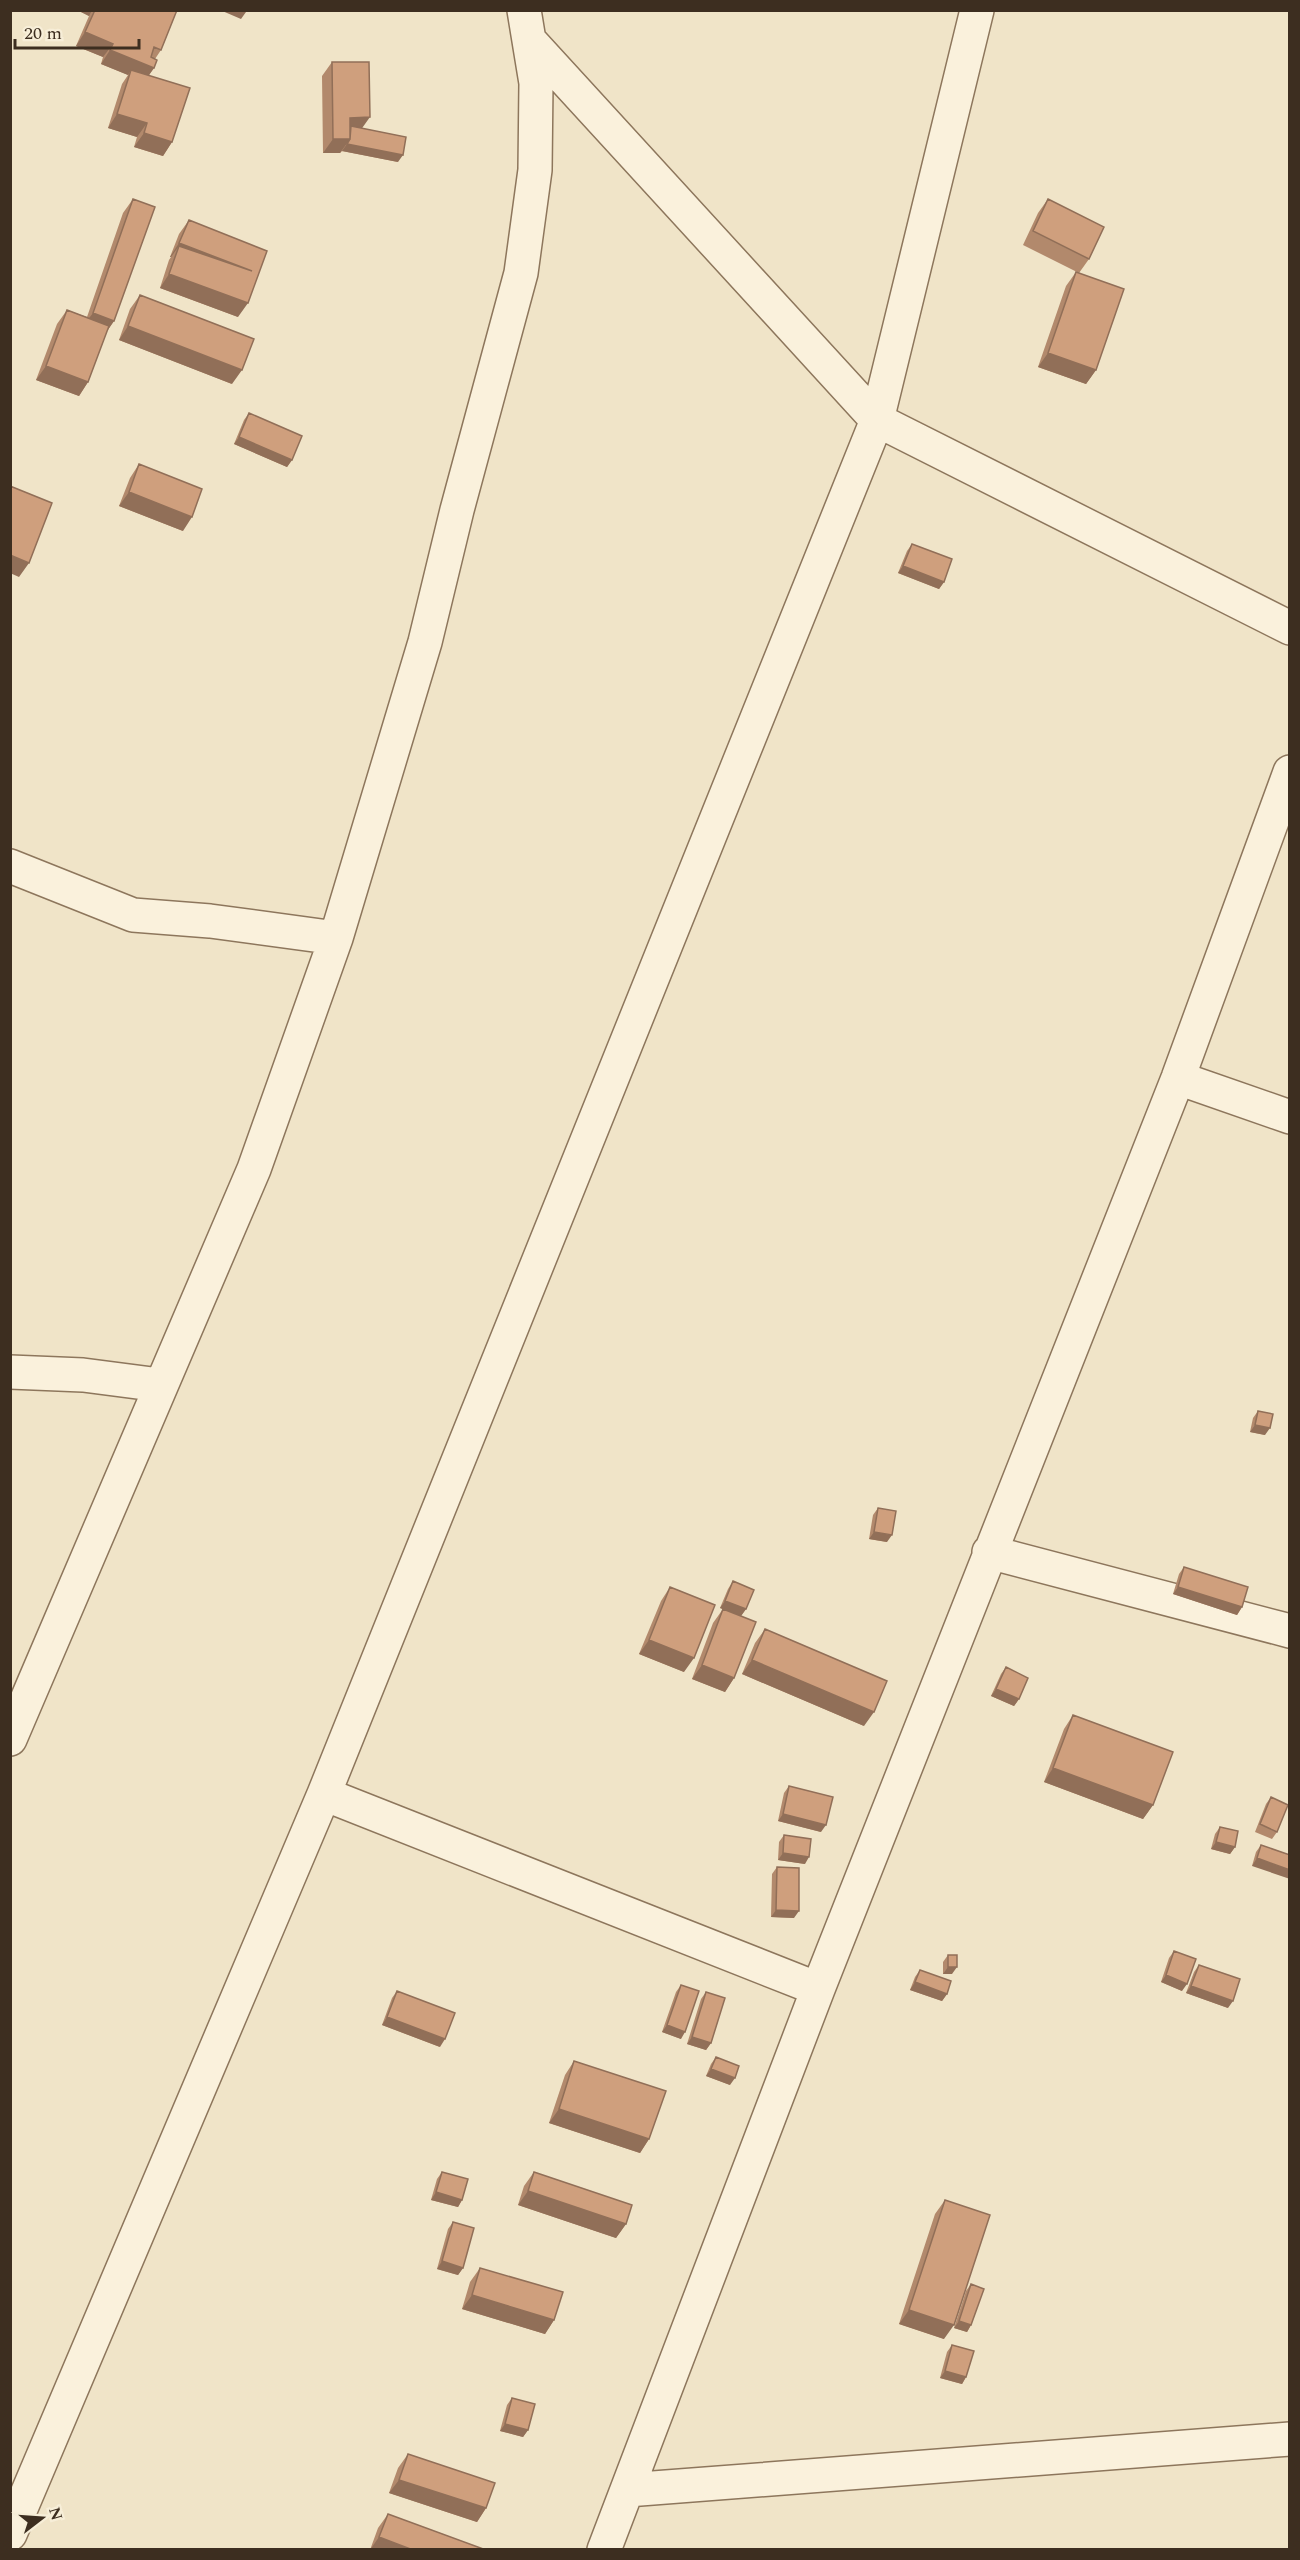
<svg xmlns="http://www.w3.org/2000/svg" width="1300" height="2560" font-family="Spectral,serif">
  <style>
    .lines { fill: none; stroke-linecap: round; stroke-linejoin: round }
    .minor-casing { stroke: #8d765c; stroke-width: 36 }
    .minor { stroke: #faf1dc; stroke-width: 33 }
    .wall { fill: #b2896c }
    .shaded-wall { fill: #916f58 }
    .building { fill: #cf9f7d; stroke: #916f58; stroke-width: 1.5 }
  </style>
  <rect width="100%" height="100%" fill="#f0e4c8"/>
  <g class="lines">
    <!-- minor casing -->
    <g class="minor-casing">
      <path id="minor" d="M529,40L877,420L1290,628
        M10,866L133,915L210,921L336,938
        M1178,1078L1290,1117
        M10,1372L83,1375L160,1385
        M989,1552L1290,1631
        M10,1739L254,1169L336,938L425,642L457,510L521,273L535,170L536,83L524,10
        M324,1794L818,1989
        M627,2490L1290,2439
        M10,2534L324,1794L877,420L977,10
        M604,2550L818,1989L1178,1078L1290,772"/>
    </g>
    <!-- minor -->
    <use href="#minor" class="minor"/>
  </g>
  <!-- wall -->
  <path class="wall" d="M79,10H177L161,50L155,59L154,68L149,75L172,142L163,156L134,147L137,137L108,128L122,84L128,75L101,64L103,57L76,46L89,16L79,11Z
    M332,62L362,128L398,162L342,151L343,150L340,153H323L322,76Z
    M133,199L114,321L107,331L88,382L79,396L36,380L57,324L67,310L87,317L123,213Z
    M1048,199L1089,259L1079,273L1023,245L1038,213Z
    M189,220L238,317L160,288L169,260L171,257H170L179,234Z
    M1076,272L1096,370L1086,384L1038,367L1066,286Z
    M140,295L232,384L119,340L130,309Z
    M249,413L292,460L287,467L234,444L244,420Z
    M139,464L183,531L119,506L130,478Z
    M912,544L944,582L939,589L898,573L907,551Z
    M1258,1411L1265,1435L1250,1432L1253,1418Z
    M878,1508L887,1542L869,1539L873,1515Z
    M1184,1567L1242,1607L1237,1615L1173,1594L1179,1574Z
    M733,1581L746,1609L741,1616L720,1608L728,1589Z
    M670,1587L684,1672L639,1654L661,1601Z
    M723,1609L734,1678L725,1692L692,1679L713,1623Z
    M765,1629L864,1726L742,1674L755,1643Z
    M1006,1667L1019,1699L1014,1706L991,1696L1001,1674Z
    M1073,1715L1153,1805L1143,1819L1044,1782L1064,1729Z
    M789,1786L821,1832L778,1821L784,1793Z
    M1271,1797L1277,1832L1272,1839L1255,1832L1266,1804Z
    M1220,1827L1235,1847L1230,1854L1211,1849L1215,1834Z
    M784,1835L805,1864L778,1860L779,1842Z
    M1261,1845L1290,1855L1252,1866L1256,1852Z
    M777,1867L794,1918L771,1917L772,1874Z
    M1174,1951L1182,1991L1161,1982L1169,1958Z
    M948,1955L952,1974H943V1962Z
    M1199,1965L1228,2008L1186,1993L1194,1972Z
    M920,1970L947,1994L942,2001L910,1990L915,1977Z
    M681,1985V2039L662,2032L676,1992Z
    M397,1991L440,2047L382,2025L392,1998Z
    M706,1992L711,2043L706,2050L687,2044L701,1999Z
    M716,2057L730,2085L706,2076L711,2064Z
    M574,2061L649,2139L640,2153L549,2123L565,2075Z
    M442,2172L462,2200L458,2207L431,2200L437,2179Z
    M534,2172L626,2224L616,2238L518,2205L524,2186Z
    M945,2200L944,2339L899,2324L935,2214Z
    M453,2222L463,2268L458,2275L437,2269L448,2229Z
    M480,2268L554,2320L545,2334L462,2309L470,2282Z
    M971,2284V2325L967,2332L954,2328L966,2291Z
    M952,2345L966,2377L962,2384L940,2378L947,2352Z
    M512,2398L528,2430L523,2437L500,2431L507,2405Z
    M408,2454L486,2508L477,2522L389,2493L398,2468Z
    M388,2514L486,2550H370L378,2528Z"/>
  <!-- shaded-wall -->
  <path class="shaded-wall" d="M79,10H92L89,16L79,11Z
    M220,10H242L246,12L241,19Z
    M85,32L113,44L103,57L76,46Z
    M110,50L154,68L144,82L131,70L128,75L101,64Z
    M117,114L147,123L137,137L108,128Z
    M370,117L360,131L351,126L348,132L350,118Z
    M144,133L172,142L163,156L134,147Z
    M333,139H350L340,153H323Z
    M347,144L403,155L398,162L342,151Z
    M179,243L252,271L179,246L171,257H170Z
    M169,274L248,303L238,317L160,288Z
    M93,313L114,321L105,334L83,326Z
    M128,326L242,370L232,384L119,340Z
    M1048,353L1096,370L1086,384L1038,367Z
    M46,366L88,382L79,396L36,380Z
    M239,437L292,460L287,467L234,444Z
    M129,492L192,517L183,531L119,506Z
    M10,555L29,563L19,577L10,573Z
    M903,566L944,582L939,589L898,573Z
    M1255,1425L1270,1428L1265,1435L1250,1432Z
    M874,1532L892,1535L887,1542L869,1539Z
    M1178,1587L1242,1607L1237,1615L1173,1594Z
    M725,1601L746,1609L741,1616L720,1608Z
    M649,1640L694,1658L684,1672L639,1654Z
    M752,1660L874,1712L864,1726L742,1674Z
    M702,1665L734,1678L725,1692L692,1679Z
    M996,1689L1019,1699L1014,1706L991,1696Z
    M1053,1768L1153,1805L1143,1819L1044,1782Z
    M783,1814L826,1825L821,1832L778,1821Z
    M1216,1842L1235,1847L1230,1854L1211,1849Z
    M783,1853L809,1857L805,1864L778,1860Z
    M1257,1858L1290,1870V1879L1252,1866Z
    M776,1910L799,1911L794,1918L771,1917Z
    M948,1967H957L952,1974H943Z
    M1166,1975L1187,1984L1182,1991L1161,1982Z
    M915,1982L947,1994L942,2001L910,1990Z
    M1191,1986L1233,2001L1228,2008L1186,1993Z
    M387,2017L445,2039L440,2047L382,2025Z
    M667,2025L685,2032L681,2039L662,2032Z
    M692,2037L711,2043L706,2050L687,2044Z
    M711,2069L735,2078L730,2085L706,2076Z
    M559,2109L649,2139L640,2153L549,2123Z
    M528,2191L626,2224L616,2238L518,2205Z
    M436,2192L462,2200L458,2207L431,2200Z
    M442,2261L463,2268L458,2275L437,2269Z
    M472,2295L554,2320L545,2334L462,2309Z
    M909,2310L954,2325L944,2339L899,2324Z
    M959,2321L971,2325L967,2332L954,2328Z
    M945,2371L966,2377L962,2384L940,2378Z
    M505,2424L528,2430L523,2437L500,2431Z
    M399,2480L486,2508L477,2522L389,2493Z
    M379,2537L413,2550H370Z"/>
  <!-- building -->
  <path class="building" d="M95,10H177L161,50L154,47L151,57L157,60L154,68L110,50L113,44L85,32Z
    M332,62H369L370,117L350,118V139H333Z
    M131,70L190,88L172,142L144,133L147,123L117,114Z
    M351,126L406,137L403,155L347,144L350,139Z
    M133,199L155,207L114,321L93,313Z
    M1048,199L1104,227L1089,259L1033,231Z
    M189,220L267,251L248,303L169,274L179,246L252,271L179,243Z
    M1076,272L1124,289L1096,370L1048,353Z
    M140,295L254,339L242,370L128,326Z
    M67,310L109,326L88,382L46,366Z
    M249,413L302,436L292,460L239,437Z
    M139,464L202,489L192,517L129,492Z
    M10,486L52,503L29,563L10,555Z
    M912,544L952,559L944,582L903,566Z
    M1258,1411L1273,1414L1270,1428L1255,1425Z
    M878,1508L896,1511L892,1535L874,1532Z
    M1184,1567L1248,1587L1242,1607L1178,1587Z
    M733,1581L754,1590L746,1609L725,1601Z
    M670,1587L715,1605L694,1658L649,1640Z
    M723,1609L756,1622L734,1678L702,1665Z
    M765,1629L887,1681L874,1712L752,1660Z
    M1006,1667L1028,1678L1019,1699L996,1689Z
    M1073,1715L1173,1752L1153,1805L1053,1768Z
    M789,1786L833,1797L826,1825L783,1814Z
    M1271,1797L1288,1805L1277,1832L1260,1824Z
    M1220,1827L1238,1831L1235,1847L1216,1842Z
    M784,1835L811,1839L809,1857L783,1853Z
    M1261,1845L1290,1855V1870L1257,1858Z
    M777,1867L799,1868V1911L776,1910Z
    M1174,1951L1196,1959L1187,1984L1166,1975Z
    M948,1955H957V1967H948Z
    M1199,1965L1240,1979L1233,2001L1191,1986Z
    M920,1970L951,1981L947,1994L915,1982Z
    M681,1985L699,1991L685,2032L667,2025Z
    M397,1991L455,2013L445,2039L387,2017Z
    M706,1992L725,1998L711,2043L692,2037Z
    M716,2057L739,2066L735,2078L711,2069Z
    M574,2061L666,2091L649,2139L559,2109Z
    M442,2172L468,2179L462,2200L436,2192Z
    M534,2172L632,2205L626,2224L528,2191Z
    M945,2200L990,2215L954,2325L909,2310Z
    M453,2222L474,2228L463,2268L442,2261Z
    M480,2268L563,2292L554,2320L472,2295Z
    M971,2284L984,2289L971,2325L959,2321Z
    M952,2345L974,2351L966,2377L945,2371Z
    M512,2398L535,2404L528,2430L505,2424Z
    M408,2454L495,2483L486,2508L399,2480Z
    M388,2514L486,2550H413L379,2537Z"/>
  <!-- border -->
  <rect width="1300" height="2560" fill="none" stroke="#3d2e20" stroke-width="24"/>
  <!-- north arrow -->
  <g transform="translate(42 2518) rotate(73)" stroke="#f7eed8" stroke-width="4.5" paint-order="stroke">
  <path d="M0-4.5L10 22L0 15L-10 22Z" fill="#3d2e20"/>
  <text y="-9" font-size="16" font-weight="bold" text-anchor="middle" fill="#3d2e20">N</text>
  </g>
  <!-- scale -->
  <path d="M15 39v9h124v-9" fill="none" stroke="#3d2e20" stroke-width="3"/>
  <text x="24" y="39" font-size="18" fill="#3d2e20" stroke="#f7eed8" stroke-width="4.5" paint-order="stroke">20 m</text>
</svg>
